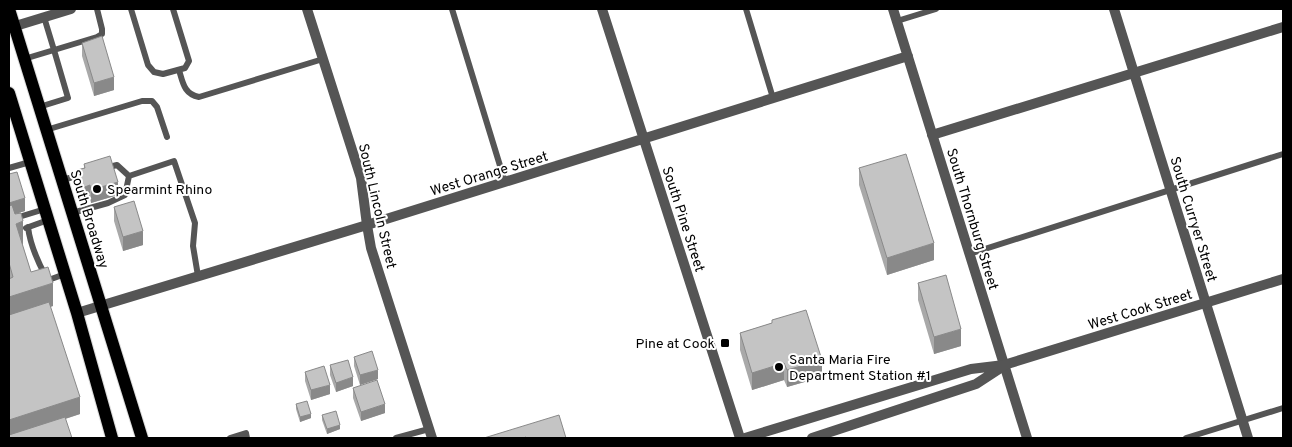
<svg xmlns="http://www.w3.org/2000/svg" width="1292" height="447" font-family="Overpass,sans-serif">
  <style>
    .lines { fill: none; stroke-linecap: round; stroke-linejoin: round }
    .primary-casing { stroke: #dbdbdb; stroke-width: 14 }
    .service { stroke: #555; stroke-width: 6 }
    .minor { stroke: #555; stroke-width: 10 }
    .tertiary { stroke: #555; stroke-width: 10 }
    .primary { stroke: #000; stroke-width: 12 }
    .wall { fill: #a9a9a9 }
    .shaded-wall { fill: #898989 }
    .building { fill: #c4c4c4; stroke: #898989 }
    .poi-dot { fill: #000; stroke: #fff; stroke-width: 2 }
    .labels { text-anchor: middle; stroke-width: 4; stroke-linejoin: round; paint-order: stroke }
    .street-label { font-size: 14px; fill: #000; stroke: #fff }
    .poi-label { font-size: 14px; fill: #000; stroke: #fff; text-anchor: start }
  </style>
  <rect width="100%" height="100%" fill="#fff"/>
  <g class="lines">
    <!-- primary casing -->
    <g class="primary-casing">
      <path id="primary" d="M9,9L142,438
        M9,93L77,313L112,438"/>
    </g>
    <!-- service -->
    <path class="service" d="M131,9L148,65L154,72L163,74L185,68L189,61L173,9
      M452,9L505,182
      M746,9L773,98
      M44,17L54,50L97,37L102,34V29L97,9
      M897,21L936,9
      M24,59L54,50L68,98L39,107
      M179,70C183,83 184,94 199,97L323,59
      M46,130L142,101H152L157,107L167,137
      M9,168L30,162
      M105,168L117,165L129,176
      M129,176L174,161L195,223L193,246L198,276
      M62,180L84,174
      M72,213L108,203L125,195L129,176
      M9,220L45,209
      M28,227C30,244 37,260 45,275
      M26,228L48,220
      M969,254L1283,154
      M43,282L65,274
      M230,438L246,433L247,438
      M396,438L429,429
      M1186,438L1283,408"/>
    <!-- minor -->
    <path class="minor" d="M307,9L361,178L367,225L371,248L432,438
      M602,9L740,438
      M893,9L1027,438
      M1114,9L1248,438
      M9,28L71,9
      M932,135L1283,27
      M77,313L367,225L908,56"/>
    <!-- tertiary -->
    <path class="tertiary" d="M745,438L971,369L1004,365L1283,279
      M812,438L976,384L1002,367"/>
    <!-- primary -->
    <use href="#primary" class="primary"/>
  </g>
  <!-- wall -->
  <path class="wall" d="M82,43L114,90L94,96L82,56Z
    M84,164L118,195L91,203L90,199L82,201L77,184V170L84,168Z
    M859,168L934,260L887,275L859,185Z
    M9,174L25,211L15,214L23,244H22L31,272L53,306L50,307L80,414L9,438Z
    M114,207L143,245L123,251L114,221Z
    M918,283L961,346L934,354L918,300Z
    M772,320L822,377L787,387L784,380L752,390L740,350V333L772,323Z
    M354,357L378,379L360,385L354,366Z
    M330,365L353,386L336,392L330,375Z
    M305,372L330,394L311,400L305,381Z
    M353,388L385,413L361,421L353,398Z
    M296,404L311,418L300,422L296,409Z
    M322,415L340,429L327,434L322,420Z"/>
  <!-- shaded-wall -->
  <path class="shaded-wall" d="M114,77V90L94,96V83Z
    M118,182V195L91,203V190Z
    M90,185V199L82,201V188Z
    M25,198V211L9,216V203Z
    M23,221V244L16,246V224Z
    M143,231V245L123,251V237Z
    M934,243V260L887,275V258Z
    M53,283V306L9,319V297Z
    M961,329V346L934,354V337Z
    M822,360V377L787,387V370Z
    M784,363V380L752,390V373Z
    M378,370V379L360,385V375Z
    M353,377V386L336,392V383Z
    M330,385V394L311,400V390Z
    M80,397V414L9,437V420Z
    M385,404V413L361,421V412Z
    M311,414V418L300,422V417Z
    M340,425V429L327,434V429Z"/>
  <!-- building -->
  <path class="building" d="M102,36L114,77L94,83L82,43Z
    M906,154L934,243L887,258L859,168Z
    M110,156L118,182L91,190L90,185L82,188L77,170L85,168L84,164Z
    M17,172L25,198L9,203V174Z
    M134,201L143,231L123,237L114,207Z
    M12,205L15,214L21,213L23,221L16,224L31,272L48,267L53,283L9,297V279L13,277L9,263V206Z
    M946,275L961,329L934,337L918,283Z
    M49,302L80,397L9,420V315Z
    M806,310L822,360L787,370L784,363L752,373L740,333L772,323V320Z
    M372,351L378,370L360,375L354,357Z
    M348,360L353,377L336,383L330,365Z
    M324,366L330,385L311,390L305,372Z
    M377,380L385,404L361,412L353,388Z
    M307,401L311,414L300,417L296,404Z
    M336,411L340,425L327,429L322,415Z
    M559,415L566,438H526V437L523,438H484Z
    M65,417L72,438H9V435Z"/>
  <!-- markers -->
  <g class="poi-dot">
    <circle cx="97" cy="189" r="5"/>
    <rect x="720" y="338" width="10" height="10" rx="2.5"/>
    <circle cx="779" cy="367" r="5"/>
  </g>
  <g class="labels">
    <!-- street labels -->
    <g class="street-label">
      <text transform="translate(489 173) rotate(-17)" y="5">West Orange Street</text>
      <text transform="translate(378 206) rotate(77)" y="5">South Lincoln Street</text>
      <text transform="translate(90 219) rotate(73)" y="5">South Broadway</text>
      <text transform="translate(684 219) rotate(72)" y="5">South Pine Street</text>
      <text transform="translate(973 219) rotate(73)" y="5">South Thornburg Street</text>
      <text transform="translate(1194 219) rotate(73)" y="5">South Curryer Street</text>
      <text transform="translate(1140 309) rotate(-17)" y="5">West Cook Street</text>
    </g>
    <!-- poi labels -->
    <g class="poi-label">
      <text x="107" y="194">Spearmint Rhino</text>
      <text x="715" y="348" text-anchor="end">Pine at Cook</text>
      <text x="789" y="364">Santa Maria Fire<tspan x="789" dy="16">Department Station #1</tspan></text>
    </g>
  </g>
  <!-- border -->
  <rect width="1292" height="447" fill="none" stroke="#000000" stroke-width="20"/>
</svg>
